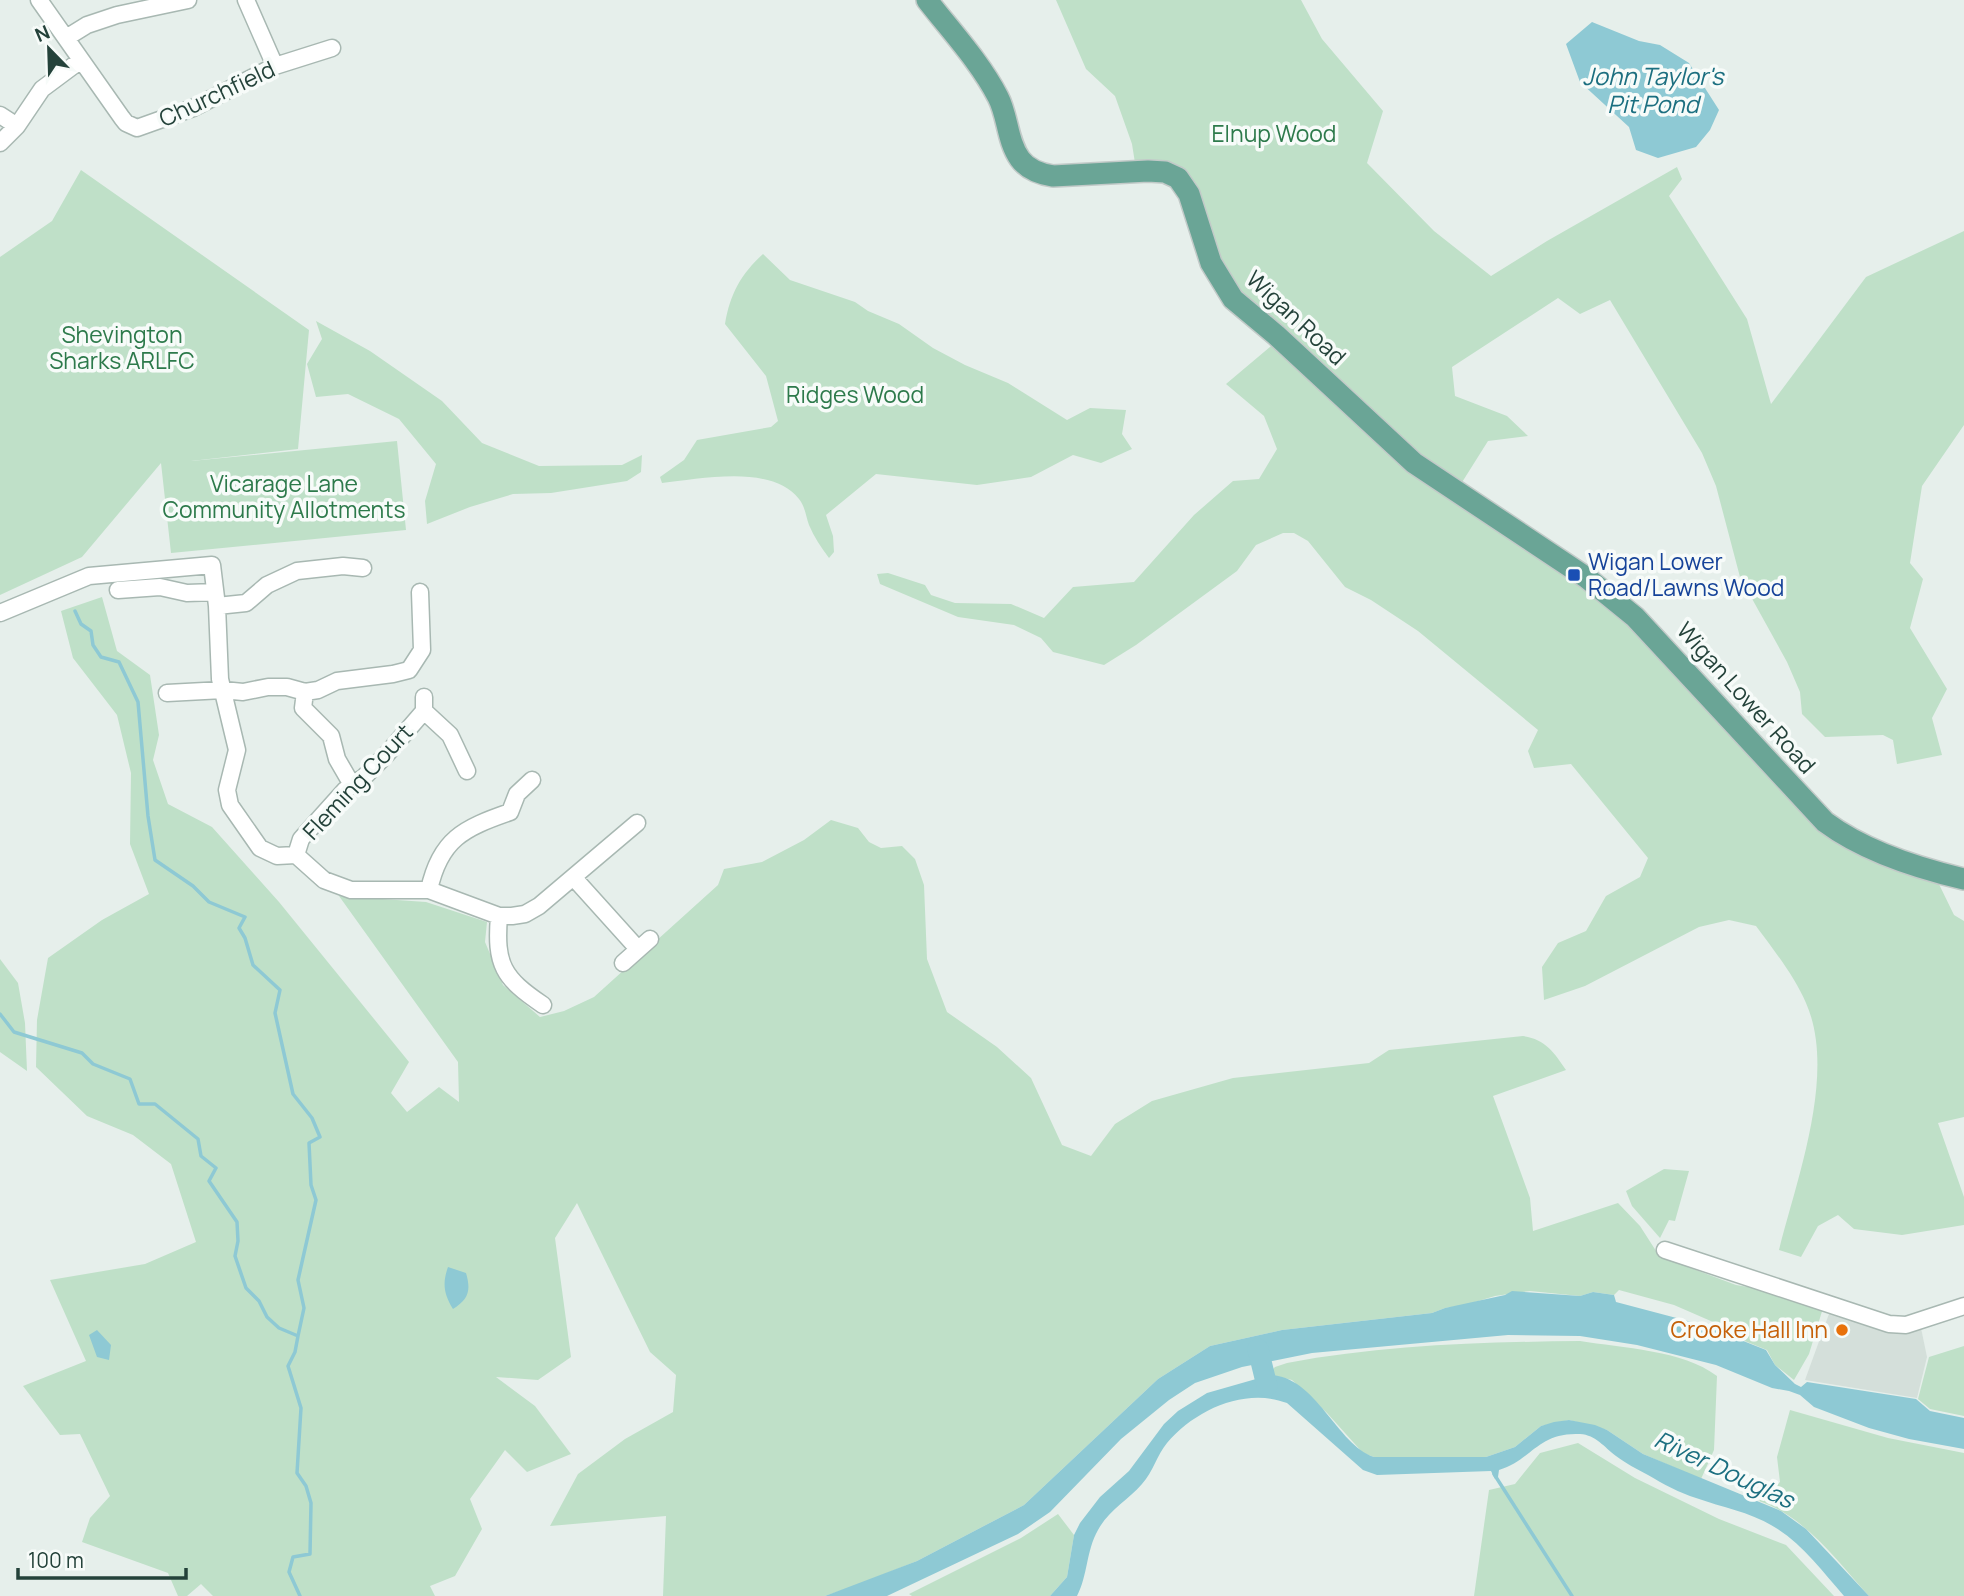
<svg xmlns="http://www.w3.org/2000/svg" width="1964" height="1596" font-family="Manrope,sans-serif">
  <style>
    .built { fill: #d4dfda }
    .green { fill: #bfe0c8 }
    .water { fill: #8ec9d4 }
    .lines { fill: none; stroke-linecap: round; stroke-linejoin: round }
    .stream { stroke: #8ec9d4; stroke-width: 3.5 }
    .river { stroke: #8ec9d4; stroke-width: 21 }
    .minor-casing { stroke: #a8b8b2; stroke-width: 19 }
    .major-casing { stroke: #c2cac8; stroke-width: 24 }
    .minor { stroke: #fff; stroke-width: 16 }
    .major { stroke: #6aa596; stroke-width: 21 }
    .transit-dot { fill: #1a4fb4; stroke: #f7fbf9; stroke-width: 2.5 }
    .food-dot { fill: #e8710a; stroke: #f7fbf9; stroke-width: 2.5 }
    .labels { text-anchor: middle; stroke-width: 7; stroke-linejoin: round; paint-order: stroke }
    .street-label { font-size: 23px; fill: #24423a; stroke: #f7fbf9 }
    .park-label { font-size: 23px; fill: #2d7a4b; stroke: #f7fbf9 }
    .transit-label { font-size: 23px; fill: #164399; stroke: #f7fbf9; text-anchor: start }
    .food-label { font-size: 23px; fill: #c56008; stroke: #f7fbf9; text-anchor: end }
    .water-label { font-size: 24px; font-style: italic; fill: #1c6f80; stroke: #f7fbf9 }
  </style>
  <rect width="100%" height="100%" fill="#e6efeb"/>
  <!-- built -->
  <path class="built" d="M1830,1311L1921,1328L1927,1357L1917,1398L1805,1380Z"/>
  <!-- green -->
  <path class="green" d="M1056,0H1301L1322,39L1383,111L1367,163L1434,231L1491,276L1547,241L1677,167L1682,179L1669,196L1747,319L1771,404L1866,277L1964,231V425L1922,486L1910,563L1923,579L1910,628L1947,689L1932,718L1942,755L1897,764L1893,740L1883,735L1825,737L1802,714L1800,692L1787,662L1740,577L1716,486L1702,453L1610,300L1580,314L1558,298L1452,367L1455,396L1507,416L1528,436L1488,441L1454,495L1611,601L1834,835L1935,876L1954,915L1964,921V1117L1938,1123L1964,1197V1225L1902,1235L1854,1229L1838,1215L1818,1226L1801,1257L1779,1250C1797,1178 1837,1073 1806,1003C1795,977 1773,949 1756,926L1729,920L1699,927L1585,986L1544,1000L1542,967L1558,943L1586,931L1606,896L1640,877L1648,858L1571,764L1534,768L1528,751L1538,730L1418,631L1371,600L1345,587L1308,541L1294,533H1283L1256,545L1237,571L1136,645L1104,665L1053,652L1041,638L1014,625L958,617L880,584L877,574L888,573L925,585L931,595L955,603L1011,604L1044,618L1073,587L1134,582L1194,515L1233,481L1259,479L1277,449L1264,416L1226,384L1284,335L1216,269L1195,191L1135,163L1132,144L1115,96L1086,69Z
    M81,170L309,330L298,449L191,461L397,441L406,530L171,553L161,463L82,557L0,595V257L52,221Z
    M763,254L790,280L855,302L868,311L899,324L933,348L965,365L1008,383L1067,420L1090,408L1126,410L1122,434L1132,449L1101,463L1073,455L1031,477L977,485L876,474L826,515L833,536L834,552L829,558C821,547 814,537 809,525C806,517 805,506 799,499C772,464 701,479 662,483L660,477L684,460L697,440L771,427L778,421L766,376L725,324C730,294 741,274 763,254Z
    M316,321L370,351L442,401L482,443L539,466L622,465L642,455L641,472L627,481L551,493L513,494L470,507L427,524L425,501L436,464L399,419L348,394L316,397L307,364L322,339Z
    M102,597L117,651L150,675L159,735L153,760L168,804L212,827L279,902L409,1062L391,1093L407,1112L439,1087L459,1102L458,1062L339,896L426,902L487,922L485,942L503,985L540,1017L564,1011L594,997L718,885L724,869L762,862L804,840L831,820L858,828L869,842L881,848L902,846L915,859L924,885L927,959L947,1012L997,1047L1031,1078L1062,1145L1091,1156L1115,1124L1152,1101L1233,1078L1369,1063L1389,1050L1523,1036C1545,1039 1554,1052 1566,1070L1493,1096L1530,1198L1533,1231L1618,1203L1640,1226L1658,1254L1672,1261L1736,1285L1760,1289L1823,1308L1809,1354L1794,1380L1775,1365L1767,1350L1720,1331V1325L1674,1305L1619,1290L1614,1295L1593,1292L1580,1296L1530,1291L1495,1296L1465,1305L1445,1308L1432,1313L1282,1330L1210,1346L1158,1379L1024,1505L917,1561L857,1585L825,1596H663L666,1516L550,1526L578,1474L625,1439L673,1412L676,1375L650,1352L577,1203L555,1238L571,1357L538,1380L496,1377L535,1406L571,1454L527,1472L505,1450L470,1499L482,1529L455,1576L430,1586L435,1596H213L201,1584L187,1596H178L168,1573L82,1542L90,1518L110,1496L80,1434L60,1435L23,1386L86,1361L50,1280L145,1264L196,1242L171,1164L133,1135L87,1116L36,1067L37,1020L48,958L102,920L149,894L130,844L131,773L117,715L73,658L61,611Z
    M0,959L18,983L25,1023L27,1071L0,1052Z
    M1664,1169L1689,1171L1675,1221L1669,1220L1660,1238L1632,1206L1626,1191Z
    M1580,1341C1622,1348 1683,1350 1717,1376L1714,1450L1701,1479L1643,1454L1607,1430L1569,1420L1541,1426L1515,1447L1486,1457H1374L1363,1453L1327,1413L1292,1380L1268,1374L1275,1367L1287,1363C1383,1345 1483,1342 1580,1341Z
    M1964,1346V1416L1930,1409L1918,1399L1929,1357Z
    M1790,1410L1888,1438L1964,1453V1596H1869C1837,1561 1806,1517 1759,1501L1780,1482L1777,1457Z
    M1578,1443L1635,1478L1719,1519L1786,1545L1834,1596H1474L1489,1490L1515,1484L1540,1453Z
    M1058,1514L1074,1535L1067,1577L1050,1596H912L909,1594L1021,1538Z"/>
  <!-- water -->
  <path class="water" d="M1592,22L1639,41L1660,45L1689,63L1719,110L1710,130L1696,147L1658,158L1636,150L1629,127L1580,82L1566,44Z
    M448,1267L466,1273C471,1290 469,1299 453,1309C444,1294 442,1284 448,1267Z
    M1512,1291L1580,1296L1593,1292L1614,1295L1616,1302L1703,1325L1766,1350L1775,1365L1795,1384L1801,1387L1807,1382L1916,1399L1930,1411L1964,1418V1449L1909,1439L1869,1428L1814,1407L1800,1395L1789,1391L1772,1388L1716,1365L1637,1345L1580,1336L1508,1335L1312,1353L1242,1367L1195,1383L1169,1400L1121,1439L1050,1512L1018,1534L887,1596H825L917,1561L1024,1505L1158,1379L1210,1346L1282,1330L1432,1313L1445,1308L1505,1295Z
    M97,1330L111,1345L109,1360L97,1357L89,1335Z
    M1270,1375C1316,1376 1337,1445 1374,1457H1486L1515,1447L1541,1426L1554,1422L1569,1420L1595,1425L1607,1430L1643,1454L1781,1511L1806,1529L1869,1596H1844C1824,1573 1802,1544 1776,1528C1751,1512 1724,1508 1696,1498C1680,1493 1663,1484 1648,1475C1637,1469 1625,1463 1616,1456C1604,1447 1596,1435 1580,1434C1538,1432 1533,1459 1499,1470L1498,1477L1495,1479L1491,1471L1377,1475L1363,1470L1287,1403C1245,1387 1195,1410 1167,1443C1157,1455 1153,1472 1142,1484C1128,1500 1108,1511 1098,1530C1086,1551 1088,1575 1077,1596H1050L1067,1577L1074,1535L1080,1523L1100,1497L1129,1471L1164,1424L1178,1411L1207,1393Z"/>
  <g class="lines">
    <!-- stream -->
    <path class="stream" d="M75,611L81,624L91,631L93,645L101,657L119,662L138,702L148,816L155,860L193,886L209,902L245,917L239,928L245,938L253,965L280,990L275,1013L293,1094L312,1118L320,1137L309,1143L311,1185L316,1200L298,1280L304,1308L298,1336
      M0,1014L14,1032L82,1053L93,1064L130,1079L139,1104H155L198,1139L201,1156L216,1168L209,1181L237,1222L238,1241L235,1256L246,1288L259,1301L267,1317L279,1328L298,1336L295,1352L288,1366L301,1408L297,1473L306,1486L311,1503L310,1554L293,1557L289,1572L300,1596
      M1494,1474L1572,1596"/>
    <!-- river -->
    <path class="river" d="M1258,1349L1267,1386"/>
    <!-- minor casing -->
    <g class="minor-casing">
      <path id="minor" d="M39,0L122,118L126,123L137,128L193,108L275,66L332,48
        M246,0L275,66
        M66,38L87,25L117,15L188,0
        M0,115L17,126
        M0,143L17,126L42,89L81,60
        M118,590L160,587L187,593L215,592
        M217,606L246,603L267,585L297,571L343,566L363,568
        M0,613L89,576L212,565L217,606L220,679L237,750L227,790L230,805L260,848L277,856L296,855L324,880L351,890H429L499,916H512L525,914L539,906L637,823
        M409,670L422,650L420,592
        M305,692L303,708L331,736L337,759L348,778L355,784
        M167,693L223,690L243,692L268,687H287L305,692L318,690L337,681L393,674L409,670
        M424,697V711L450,735L467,771
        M296,855L301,839L345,790L364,777L386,755L424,711
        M574,878L638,949
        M429,890C440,839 464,828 510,812L517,794L532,780
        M499,916C495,965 503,978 543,1005
        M623,963L650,939
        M1665,1250L1889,1324L1906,1325L1964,1306"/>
    </g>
    <!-- major casing -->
    <g class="major-casing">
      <path id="major" d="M927,0C951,31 980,62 998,97C1008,116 1007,141 1020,159C1028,170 1040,174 1053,176L1148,171L1165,172L1178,178L1189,194L1211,263L1233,299L1276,335L1414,463L1587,578L1635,617L1825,822C1864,851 1917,868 1964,879"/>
    </g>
    <!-- minor -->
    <use href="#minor" class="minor"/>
    <!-- major -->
    <use href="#major" class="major"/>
  </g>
  <!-- markers -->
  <rect class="transit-dot" x="1567" y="568" width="14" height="14" rx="3.5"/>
  <circle class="food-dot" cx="1842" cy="1330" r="7"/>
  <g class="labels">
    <!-- street labels -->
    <g class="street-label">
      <text transform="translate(217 94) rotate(-25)" y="8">Churchfield</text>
      <text transform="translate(1296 318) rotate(43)" y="8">Wigan Road</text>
      <text transform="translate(1746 698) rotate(48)" y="8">Wigan Lower Road</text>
      <text transform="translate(358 782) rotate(-47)" y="8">Fleming Court</text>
    </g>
    <!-- park labels -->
    <g class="park-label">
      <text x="1274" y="142">Elnup Wood</text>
      <text x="122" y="343">Shevington<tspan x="122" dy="26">Sharks ARLFC</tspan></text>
      <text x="855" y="403">Ridges Wood</text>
      <text x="284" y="492">Vicarage Lane<tspan x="284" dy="26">Community Allotments</tspan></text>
    </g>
    <!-- transit labels -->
    <g class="transit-label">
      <text x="1588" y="570">Wigan Lower<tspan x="1588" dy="26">Road/Lawns Wood</tspan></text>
    </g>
    <!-- food labels -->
    <g class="food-label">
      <text x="1828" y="1338">Crooke Hall Inn</text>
    </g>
    <!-- water labels -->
    <g class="water-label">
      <text x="1653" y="85">John Taylor's<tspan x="1653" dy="28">Pit Pond</tspan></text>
      <text transform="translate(1724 1470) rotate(25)" y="8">River Douglas</text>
    </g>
  </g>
  <!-- north arrow -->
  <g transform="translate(49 49) rotate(337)" stroke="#f7fbf9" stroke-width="5" paint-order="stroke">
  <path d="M0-5L12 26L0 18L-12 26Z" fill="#24423a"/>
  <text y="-10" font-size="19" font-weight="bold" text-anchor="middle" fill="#24423a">N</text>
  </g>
  <!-- scale -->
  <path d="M18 1568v10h168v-10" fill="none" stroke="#24423a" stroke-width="3.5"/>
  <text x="28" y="1568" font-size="21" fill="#24423a" stroke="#f7fbf9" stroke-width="5" paint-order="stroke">100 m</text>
</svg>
